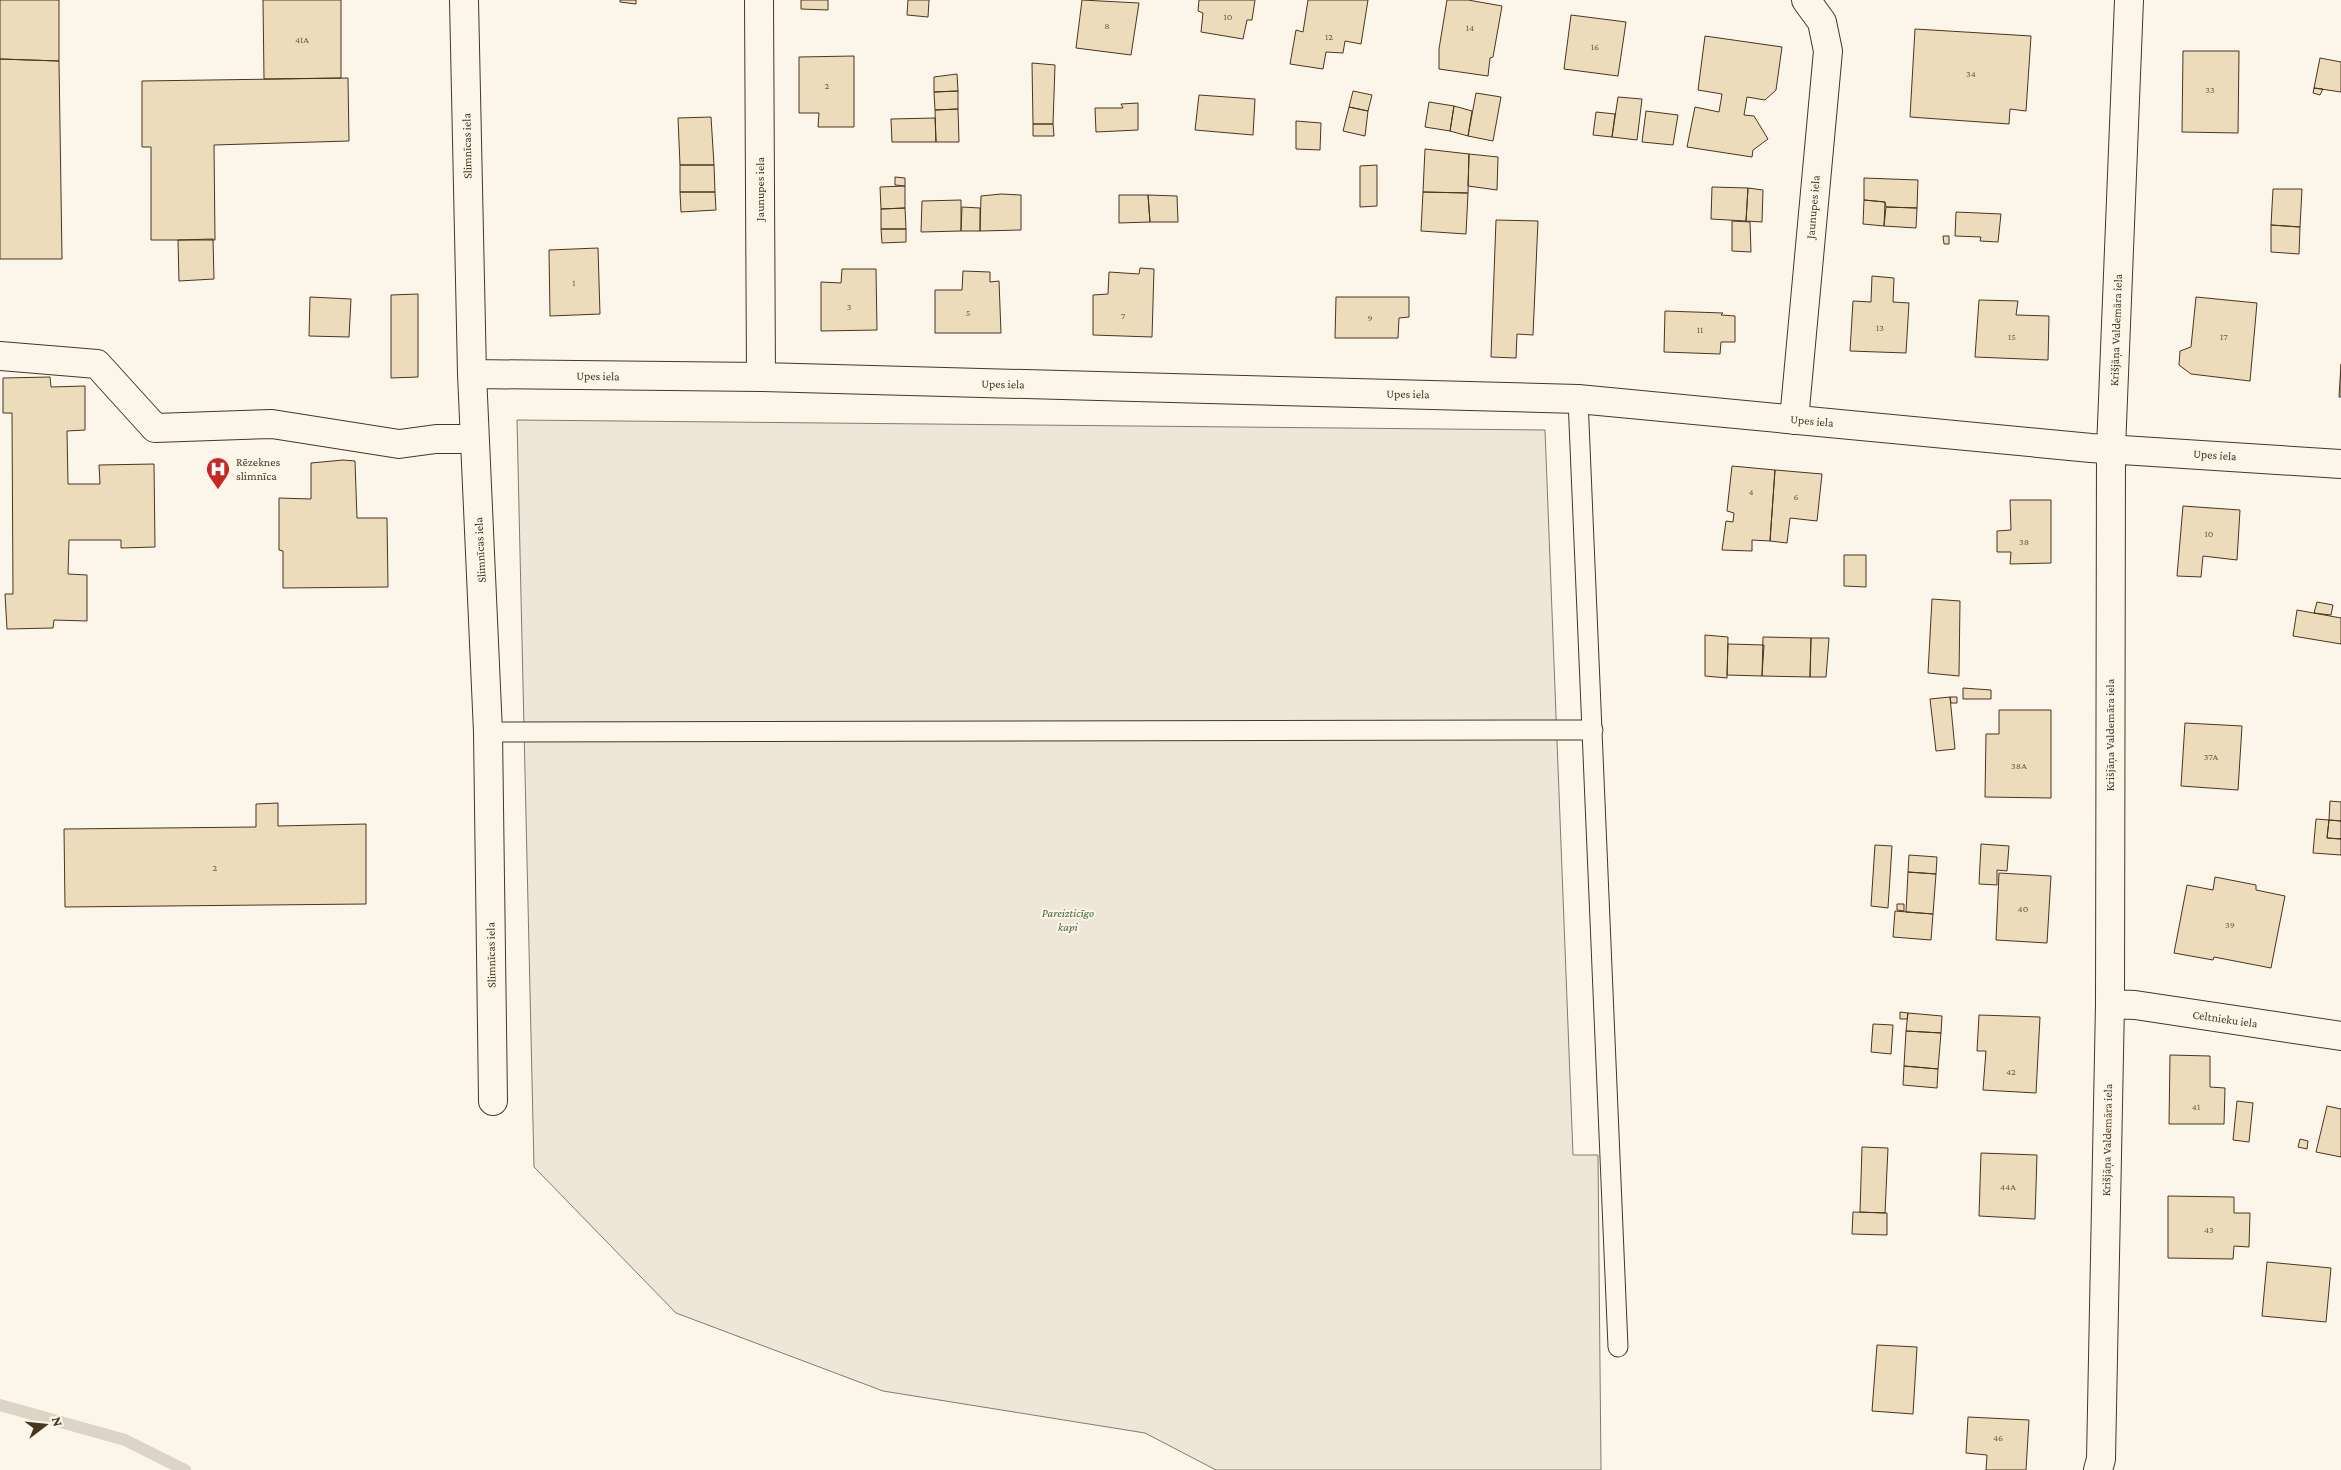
<svg xmlns="http://www.w3.org/2000/svg" width="2341" height="1470" font-family="'Crimson Pro',serif">
  <style>
    .green { fill: #ede6d9; stroke: #887966 }
    .lines { fill: none; stroke-linecap: round; stroke-linejoin: round }
    .stream { stroke: #dcd4c6; stroke-width: 12 }
    .building { fill: #ecdcbc; stroke: #4a3520 }
    .service-casing { stroke: #4a3520; stroke-width: 21 }
    .minor-casing { stroke: #4a3520; stroke-width: 30 }
    .service { stroke: #fbf6e9; stroke-width: 19 }
    .minor { stroke: #fbf6e9; stroke-width: 28 }
    .labels { text-anchor: middle; stroke-width: 4; stroke-linejoin: round; paint-order: stroke }
    .number-label { font-size: 10px; fill: #725f47 }
    .street-label { font-size: 12px; fill: #4a3520; stroke: #fbf6e9 }
    .poi-label { font-size: 12px; fill: #4a3520; stroke: #fbf6e9; text-anchor: start }
    .park-label { font-size: 12px; font-style: italic; fill: #436837; stroke: #fbf6e9 }
  </style>
  <rect width="100%" height="100%" fill="#fbf6e9"/>
  <!-- green -->
  <path class="green" d="M517,420L1545,430L1573,1155H1598L1601,1470H1216L1145,1433L883,1391L676,1313L534,1167Z"/>
  <g class="lines">
    <!-- stream -->
    <path class="stream" d="M0,1405L125,1440L185,1470"/>
  </g>
  <!-- building -->
  <path class="building" d="M0,0H59V61L0,59Z
    M263,0H341V78L264,79Z
    M620,0H636V4L620,2Z
    M801,0H828V10L801,9Z
    M908,0H929L928,17L907,15Z
    M1082,0L1139,3L1131,55L1076,48Z
    M1199,0H1255L1252,20H1247L1243,39L1201,32L1203,13L1198,11Z
    M1308,0H1368L1361,44L1345,41L1343,53L1326,52L1323,69L1290,64L1296,30L1303,32Z
    M1447,0H1468L1502,6L1493,57L1490,58L1488,76L1439,69V49Z
    M1571,15L1626,22L1618,76L1564,69Z
    M1915,29L2031,36L2026,111L2010,109L2009,124L1910,117Z
    M1705,36L1782,47L1776,90L1765,100L1747,97L1744,115L1754,116L1768,139L1753,150L1752,157L1687,147L1695,107L1719,112L1722,94L1698,90Z
    M2183,51H2239L2238,133L2182,132Z
    M854,56V127H818L819,113H799V57Z
    M2320,58L2341,62V92L2314,88Z
    M0,59L59,61L62,259H0Z
    M1032,63L1055,65L1053,124H1033Z
    M957,74L958,91L934,92V77Z
    M348,78L349,141L214,145L215,240H151V147H142V81Z
    M2314,88L2323,89L2320,95L2313,93Z
    M958,91V109L935,110L934,92Z
    M1353,91L1372,95L1368,111L1349,107Z
    M1476,93L1501,97L1493,141L1468,136Z
    M1199,95L1255,99L1253,135L1195,130Z
    M1618,97L1642,99L1637,140L1612,137Z
    M1429,102L1454,106L1450,131L1425,127Z
    M1138,103V130L1096,132L1095,108H1123L1121,104Z
    M1454,106L1472,111L1468,136L1450,131Z
    M1349,107L1368,111L1365,136L1343,131Z
    M958,109L959,142H936L935,110Z
    M1646,111L1678,115L1673,145L1642,142Z
    M1596,112L1615,114L1612,137L1593,135Z
    M711,117L714,165H680L678,118Z
    M935,118L936,142H892L891,119Z
    M1296,121L1321,123L1320,150L1296,149Z
    M1033,124H1053L1054,136H1033Z
    M1425,149L1469,154L1468,193L1423,192Z
    M1469,154L1498,157L1497,190L1468,186Z
    M680,165H714L715,192H680Z
    M1377,165V206L1360,207V166Z
    M895,177L905,178V186L895,185Z
    M1864,178L1918,180L1917,208L1886,207L1885,202L1864,200Z
    M905,186V208L881,209L880,187Z
    M1712,187L1748,188L1746,221L1711,219Z
    M1748,188L1763,190L1762,222L1746,221Z
    M2273,189H2302L2300,227L2271,225Z
    M680,192H715L716,210L681,212Z
    M1423,192L1468,193L1466,234L1421,231Z
    M1001,194L1021,195V230L980,231L981,196Z
    M1119,195H1148L1150,222L1119,223Z
    M1148,195L1177,196L1178,222H1150Z
    M961,200V231L921,232L922,201Z
    M1864,200L1885,202L1884,226L1863,224Z
    M962,207L980,208V231H961Z
    M1886,207L1917,208L1916,228L1884,226Z
    M905,208L906,229H881V209Z
    M1956,212L2001,214L1998,242L1980,241L1981,237L1955,236Z
    M1496,220L1538,221L1533,335L1517,334L1516,358L1491,357Z
    M1732,221L1750,222L1751,252L1732,251Z
    M2271,225L2300,227L2299,254L2271,252Z
    M881,229H906V242L882,243Z
    M1943,236H1949V244H1944Z
    M213,239L214,279L179,281L178,240Z
    M598,248L600,314L550,316L549,250Z
    M1140,268L1154,269L1152,337L1093,335V295L1108,294L1109,272L1139,274Z
    M842,269H876L877,330L821,331V282L841,283Z
    M963,271L990,272V282L999,281L1001,333H935V290H962Z
    M1872,276L1894,278L1893,302L1909,303L1906,353L1850,351L1853,301L1871,302Z
    M418,294V377L391,378V295Z
    M310,297L351,299L349,337L309,336Z
    M1336,297H1409V317L1399,318L1398,338H1335Z
    M2196,297L2257,303L2250,381L2191,374L2179,365L2180,351L2191,347Z
    M1979,300L2018,301L2016,315L2049,316L2048,360L1975,357Z
    M1665,311L1723,313L1721,315L1735,316V342H1721L1720,354L1664,352Z
    M2341,364V397H2339Z
    M50,377L51,387L85,386V430L67,431L68,484H100L99,465L154,464L155,547L121,548V540H69L68,574L87,575V621L54,620L53,628L7,629L5,594H13L12,413H3V378Z
    M343,460L355,461L357,518H387L388,587L283,588V551L279,550V498L311,499V463Z
    M1732,466L1775,470L1770,541L1752,540V551L1722,550L1726,521L1733,522L1734,513L1727,511Z
    M1775,470L1822,474L1817,521L1790,518L1787,543L1770,541Z
    M2010,500H2051V563L2010,564L2011,552H1997V531L2011,530Z
    M2183,506L2240,510L2237,560L2203,556L2201,577L2177,576Z
    M1844,555H1866V587L1844,586Z
    M1932,599L1960,601L1959,676L1928,673Z
    M2317,602L2333,605L2331,615L2314,613Z
    M2297,610L2341,618V644L2293,636Z
    M1705,635L1728,637L1727,678L1705,676Z
    M1763,637L1811,638L1810,677L1762,676Z
    M1811,638H1829L1826,677H1810Z
    M1728,644L1764,645L1762,676L1727,675Z
    M1963,688L1991,690V699H1963Z
    M1950,697H1957V703H1951Z
    M1950,697L1955,749L1936,751L1930,699Z
    M1999,710H2051V798L1985,797L1986,734H1999Z
    M2185,723L2242,726L2238,790L2181,786Z
    M2330,801L2341,802V821L2329,820Z
    M278,803V826L366,824V904L65,907L64,829L256,827V804Z
    M2316,819L2329,820L2327,838L2341,839V855L2313,853Z
    M2329,820L2341,821V839L2327,838Z
    M1981,844L2009,846L2007,871L1997,870V885L1979,884Z
    M1875,845L1892,846L1888,908L1871,906Z
    M1909,855L1937,857L1936,874L1908,872Z
    M1908,872L1936,874L1933,914L1906,912Z
    M1999,873L2051,876L2047,943L1996,940Z
    M2215,877L2256,885V890L2285,896L2271,968L2214,957L2213,960L2174,953L2187,885L2213,890Z
    M1897,904H1904V911L1897,910Z
    M1895,911L1933,914L1931,940L1893,937Z
    M1900,1012L1908,1013L1907,1019H1900Z
    M1908,1013L1942,1016L1941,1033L1906,1031Z
    M1979,1015L2040,1017L2036,1093L1983,1090L1986,1051H1977Z
    M1873,1024L1893,1025L1891,1054L1871,1052Z
    M1906,1031L1941,1033L1938,1069L1904,1066Z
    M2170,1055L2210,1056V1087L2225,1088L2224,1124H2169Z
    M1904,1066L1938,1069L1937,1088L1903,1085Z
    M2237,1101L2253,1103L2249,1142L2233,1140Z
    M2327,1106L2341,1109V1157L2316,1152Z
    M2300,1139L2308,1141L2307,1149L2298,1147Z
    M1862,1147L1888,1148L1885,1213L1860,1212Z
    M1981,1153L2037,1155L2035,1219L1979,1216Z
    M2168,1196L2234,1197V1213H2250L2249,1247L2234,1246L2233,1259L2168,1258Z
    M1853,1212L1887,1213V1235L1852,1234Z
    M2267,1262L2331,1268L2326,1322L2262,1316Z
    M1877,1345L1917,1347L1913,1414L1872,1411Z
    M1968,1417L2029,1420L2026,1470H1986L1987,1455L1966,1453Z"/>
  <g class="lines">
    <!-- service casing -->
    <g class="service-casing">
      <path id="service" d="M1578,399L1618,1347
        M488,732L1593,730"/>
    </g>
    <!-- minor casing -->
    <g class="minor-casing">
      <path id="minor" d="M464,0L472,374L488,732L493,1101
        M759,0L761,377
        M0,356L97,364L155,428L272,424L399,444L436,439H474
        M472,374L761,377L1578,399L2091,448L2341,464
        M1794,420L1828,51L1822,22L1806,0
        M2110,1004L2135,1005L2341,1036
        M2098,1470L2101,1459L2110,1004L2111,449L2129,0"/>
    </g>
    <!-- service -->
    <use href="#service" class="service"/>
    <!-- minor -->
    <use href="#minor" class="minor"/>
  </g>
  <!-- icons -->
  <defs>
    <g id="hospital-pin" transform="scale(1.25)"><path d="M0 17L-7.5 6A9.5 9.5 0 1 1 7.5 6Z" fill="#c62828" stroke="#fbf6e9"/><path d="M-5-5h3v3.5h4V-5h3V5h-3V1.5h-4V5h-3Z" fill="#fff"/></g>
  </defs>
  <g fill-rule="evenodd">
    <use href="#hospital-pin" x="218" y="469"/>
  </g>
  <g class="labels">
    <!-- number labels -->
    <g class="number-label">
      <text x="1228" y="20">10</text>
      <text x="1107" y="29">8</text>
      <text x="1470" y="31">14</text>
      <text x="1329" y="40">12</text>
      <text x="302" y="43">41A</text>
      <text x="1595" y="50">16</text>
      <text x="1971" y="77">34</text>
      <text x="827" y="89">2</text>
      <text x="2210" y="93">33</text>
      <text x="574" y="286">1</text>
      <text x="849" y="310">3</text>
      <text x="968" y="316">5</text>
      <text x="1123" y="319">7</text>
      <text x="1370" y="321">9</text>
      <text x="1880" y="331">13</text>
      <text x="1700" y="333">11</text>
      <text x="2012" y="340">15</text>
      <text x="2224" y="340">17</text>
      <text x="1751" y="495">4</text>
      <text x="1796" y="500">6</text>
      <text x="2209" y="537">10</text>
      <text x="2024" y="545">38</text>
      <text x="2211" y="760">37A</text>
      <text x="2019" y="769">38A</text>
      <text x="215" y="871">2</text>
      <text x="2023" y="912">40</text>
      <text x="2230" y="928">39</text>
      <text x="2011" y="1075">42</text>
      <text x="2196" y="1110">41</text>
      <text x="2008" y="1190">44A</text>
      <text x="2209" y="1233">43</text>
      <text x="1998" y="1441">46</text>
    </g>
    <!-- street labels -->
    <g class="street-label">
      <text transform="translate(467 146) rotate(-91)" y="4">Slimnīcas iela</text>
      <text transform="translate(760 189) rotate(-90)" y="4">Jaunupes iela</text>
      <text transform="translate(1813 207) rotate(-85)" y="4">Jaunupes iela</text>
      <text transform="translate(2116 330) rotate(-88)" y="4">Krišjāņa Valdemāra iela</text>
      <text transform="translate(598 376) rotate(1)" y="4">Upes iela</text>
      <text transform="translate(1003 384) rotate(1)" y="4">Upes iela</text>
      <text transform="translate(1408 394) rotate(1)" y="4">Upes iela</text>
      <text transform="translate(1812 421) rotate(5)" y="4">Upes iela</text>
      <text transform="translate(2215 455) rotate(4)" y="4">Upes iela</text>
      <text transform="translate(480 550) rotate(-93)" y="4">Slimnīcas iela</text>
      <text transform="translate(2110 735) rotate(-90)" y="4">Krišjāņa Valdemāra iela</text>
      <text transform="translate(491 955) rotate(-91)" y="4">Slimnīcas iela</text>
      <text transform="translate(2225 1019) rotate(8)" y="4">Celtnieku iela</text>
      <text transform="translate(2107 1140) rotate(-89)" y="4">Krišjāņa Valdemāra iela</text>
    </g>
    <!-- poi labels -->
    <g class="poi-label">
      <text x="236" y="466">Rēzeknes<tspan x="236" dy="14">slimnīca</tspan></text>
    </g>
    <!-- park labels -->
    <g class="park-label">
      <text x="1068" y="917">Pareizticīgo<tspan x="1068" dy="14">kapi</tspan></text>
    </g>
  </g>
  <!-- north arrow -->
  <g transform="translate(45 1425) rotate(74)" stroke="#fbf6e9" stroke-width="4" paint-order="stroke">
  <path d="M0-4L9 19L0 12L-9 19Z" fill="#4a3520"/>
  <text y="-8" font-size="14" font-weight="bold" text-anchor="middle" fill="#4a3520">N</text>
  </g>
</svg>
